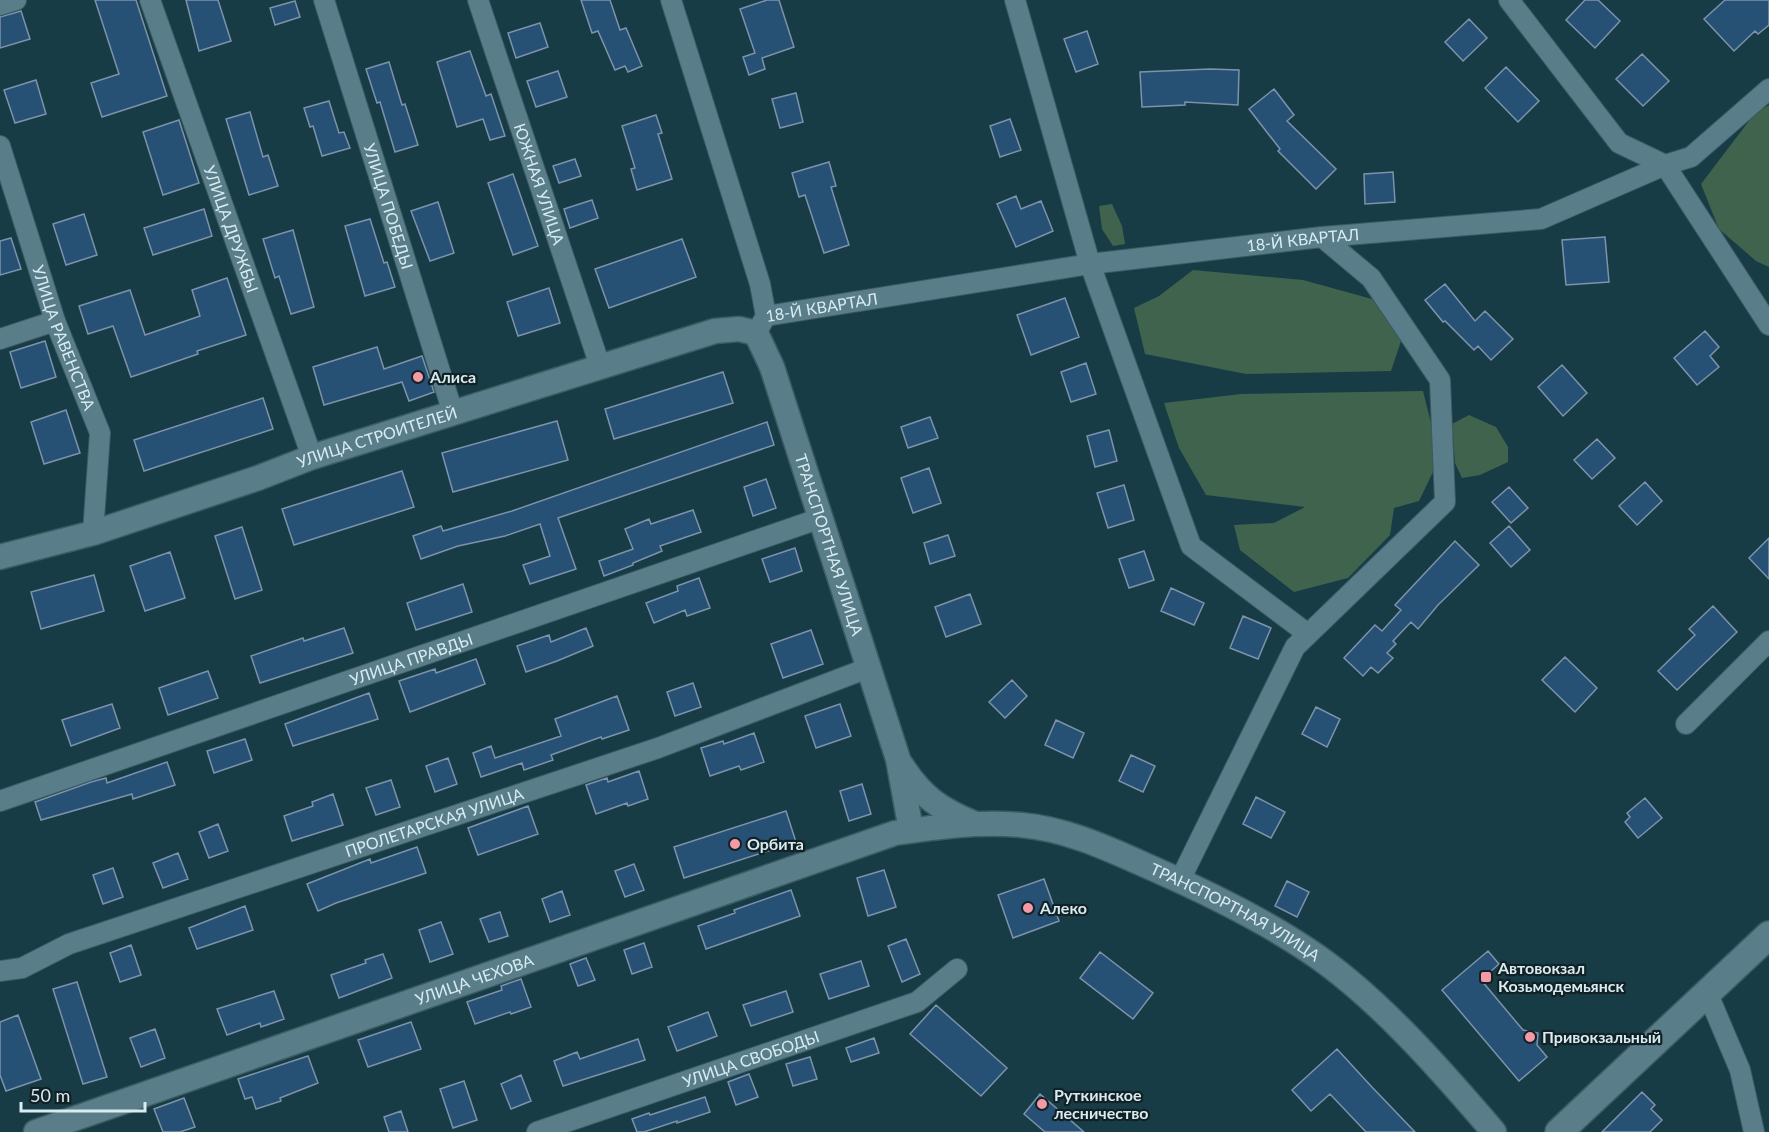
<svg xmlns="http://www.w3.org/2000/svg" width="1769" height="1132" font-family="Lato,sans-serif">
  <style>
    .green { fill: #3f634d }
    .building { fill: #275075; stroke: #7c93ab; stroke-width: 1.5 }
    .lines { fill: none; stroke-linecap: round; stroke-linejoin: round }
    .minor-casing { stroke: #3c5b62; stroke-width: 22 }
    .tertiary-casing { stroke: #3c5b62; stroke-width: 27 }
    .secondary-casing { stroke: #3c5b62; stroke-width: 30 }
    .minor { stroke: #5a7e89; stroke-width: 20 }
    .tertiary { stroke: #5a7e89; stroke-width: 24 }
    .secondary { stroke: #5a7e89; stroke-width: 27 }
    .poi-dot { fill: #f49aa6; stroke: #122125; stroke-width: 2 }
    .labels { text-anchor: middle; stroke-width: 4.5; stroke-linejoin: round; paint-order: stroke }
    .street-label { font-size: 16px; fill: #d7ebf1; stroke: #122125 }
    .poi-label { font-size: 16px; font-weight: bold; fill: #d7ebf1; stroke: #122125; text-anchor: start }
  </style>
  <rect width="100%" height="100%" fill="#183c45"/>
  <!-- green -->
  <path class="green" d="M1769,105V267L1756,261L1719,229L1701,184L1755,113Z
    M1112,204L1122,226L1125,244L1113,246L1102,229L1099,206Z
    M1193,270L1303,280L1372,299L1402,338L1391,371L1246,374L1145,354L1134,308L1159,296Z
    M1423,391L1435,439L1433,472L1419,501L1394,508L1390,535L1348,578L1294,592L1240,550L1234,525L1274,523L1305,507L1206,495L1179,448L1164,403L1241,394Z
    M1469,415L1496,427L1508,447V462L1480,475L1462,478L1455,463L1452,424Z"/>
  <!-- building -->
  <path class="building" d="M95,0H136L167,96L102,117L91,83L119,74Z
    M186,0H218L231,41L199,51Z
    M581,0H610L620,30L626,28L642,66L628,72L625,66L615,70L598,31L592,33Z
    M767,0H779L794,47L762,58L765,69L749,75L743,57L755,53L740,9Z
    M1585,0H1598L1620,21L1595,48L1566,20Z
    M1725,0H1769V25L1758,34L1755,31L1734,51L1704,19Z
    M295,1L300,17L275,25L270,8Z
    M21,11L30,39L0,48V17Z
    M1469,19L1487,38L1463,61L1445,42Z
    M540,23L548,47L516,58L508,33Z
    M1087,31L1098,64L1076,72L1064,39Z
    M470,51L486,96L491,94L505,136L490,140L483,119L457,127L437,62Z
    M1642,54L1669,81L1643,106L1616,79Z
    M389,62L402,105L405,104L418,145L395,152L380,102L377,103L366,69Z
    M1506,67L1539,101L1518,122L1485,88Z
    M1210,69L1239,70L1238,105L1185,102V105L1142,107L1140,72Z
    M558,71L567,97L536,107L527,81Z
    M36,80L46,114L15,123L4,90Z
    M1274,89L1294,115L1287,121L1336,169L1316,189L1278,151L1280,149L1249,109Z
    M796,93L803,122L780,128L772,99Z
    M329,101L339,133L344,132L350,148L322,156L313,126L310,127L304,108Z
    M250,112L263,157L268,155L278,186L249,195L226,119Z
    M656,115L662,133L658,134L672,179L637,190L631,169L635,168L622,126Z
    M1010,119L1021,150L1000,157L990,126Z
    M179,120L199,183L163,195L143,132Z
    M575,159L581,176L559,183L553,166Z
    M829,162L836,186L831,187L849,245L824,253L805,195L799,197L792,173Z
    M1393,172L1395,202L1365,204L1364,174Z
    M513,174L538,246L513,255L488,183Z
    M1016,196L1021,209L1041,201L1053,231L1016,247L997,204Z
    M592,200L598,218L570,228L564,209Z
    M438,202L454,253L430,261L411,211Z
    M204,209L212,236L153,255L144,228Z
    M84,214L97,255L66,265L53,224Z
    M370,219L384,263L387,262L395,287L365,296L345,226Z
    M293,230L314,307L291,314L279,276L275,278L263,239Z
    M1605,237L1609,282L1566,285L1562,240Z
    M11,238L21,269L0,275V241Z
    M682,239L696,277L609,308L595,269Z
    M227,278L246,335L197,351L198,354L131,377L113,326L88,334L79,306L130,290L145,335L200,316L192,290Z
    M1445,284L1475,321L1485,311L1513,339L1491,360L1478,346L1474,350L1445,321L1443,322L1425,300Z
    M549,288L560,323L518,336L507,302Z
    M1065,298L1079,337L1031,355L1017,315Z
    M1705,331L1719,347L1710,356L1719,367L1697,385L1674,358Z
    M45,341L56,377L21,388L10,352Z
    M377,347L384,369L422,356L434,392L409,401L402,382L324,405L313,367Z
    M1086,363L1096,394L1071,402L1061,372Z
    M1562,365L1587,393L1563,416L1538,387Z
    M723,372L733,403L614,439L605,409Z
    M263,398L273,429L144,471L134,440Z
    M66,410L80,453L44,464L31,422Z
    M930,417L938,438L908,448L901,427Z
    M557,421L568,460L453,492L442,453Z
    M767,422L774,445L558,518L576,569L530,584L523,565L550,556L540,524L505,536L458,546L421,559L413,536L441,526L443,531L512,511Z
    M1109,430L1117,461L1095,467L1087,436Z
    M1597,439L1615,458L1592,479L1574,460Z
    M929,468L941,503L913,513L901,478Z
    M402,471L414,507L294,545L282,509Z
    M766,479L776,508L753,516L744,487Z
    M1645,482L1662,501L1637,525L1619,506Z
    M1124,485L1134,520L1108,528L1097,493Z
    M1509,487L1528,508L1511,523L1492,502Z
    M693,510L701,532L660,546L662,551L633,563V565L604,576L599,561L633,549L625,529L649,519L651,524Z
    M1509,526L1530,550L1511,567L1490,543Z
    M242,527L262,590L235,599L215,536Z
    M948,535L955,556L930,564L924,543Z
    M1769,538V579L1749,558Z
    M1455,541L1479,565L1438,605L1418,629L1411,622L1393,641L1396,644L1387,653L1393,658L1378,673L1371,667L1363,676L1344,658L1375,625L1382,631L1401,610L1395,605Z
    M795,548L802,571L770,582L762,559Z
    M1144,551L1154,580L1129,588L1119,559Z
    M170,552L185,598L145,611L130,566Z
    M94,575L104,611L41,629L31,592Z
    M699,578L710,608L687,616L685,610L654,623L646,603L678,591L677,586Z
    M463,584L472,612L416,630L407,603Z
    M1171,588L1204,603L1194,625L1161,611Z
    M970,594L981,624L946,637L935,607Z
    M1713,606L1737,632L1677,690L1658,671L1695,635L1689,629Z
    M1243,616L1271,628L1258,659L1230,648Z
    M344,628L353,653L260,683L251,656L303,638L304,641Z
    M586,628L593,646L557,661L526,672L517,646L549,635L551,642Z
    M811,630L823,664L783,678L771,644Z
    M1565,657L1597,688L1575,712L1542,680Z
    M476,659L485,684L410,712L399,681L435,669L436,673Z
    M208,671L218,698L168,715L159,688Z
    M1012,680L1027,696L1005,718L989,702Z
    M693,683L701,707L675,716L667,692Z
    M369,693L378,719L293,746L285,724Z
    M617,696L629,730L602,739L601,737L551,755L553,760L524,770L522,763L481,777L473,753L491,746L495,758L561,736L555,719Z
    M112,704L120,728L71,746L62,720Z
    M840,704L851,736L816,748L805,716Z
    M1316,707L1340,719L1327,747L1302,734Z
    M1056,720L1084,733L1073,758L1045,745Z
    M754,733L764,762L741,770L739,766L710,776L701,748L723,741L724,744Z
    M245,739L252,760L214,773L207,751Z
    M1131,755L1155,766L1143,792L1119,781Z
    M448,758L457,784L435,792L426,766Z
    M167,762L175,785L133,799L132,794L41,820L35,802L91,782L106,778L107,783Z
    M639,771L648,799L628,806L627,803L596,814L586,785L607,778L608,782Z
    M391,780L400,807L376,815L366,788Z
    M862,784L871,814L849,821L840,791Z
    M333,794L343,825L292,841L284,816L313,806L312,802Z
    M1256,797L1285,812L1271,838L1243,824Z
    M1645,798L1662,818L1638,838L1625,822L1630,817L1627,813Z
    M528,806L538,834L478,855L468,828Z
    M786,811L796,842L684,878L674,847Z
    M218,824L228,851L209,858L199,832Z
    M417,847L426,873L336,903L318,911L307,884L370,859L371,863Z
    M178,853L188,879L163,888L153,863Z
    M634,864L644,890L625,897L615,871Z
    M113,868L123,897L103,904L93,875Z
    M884,870L896,907L868,916L857,878Z
    M1044,879L1059,921L1013,938L998,895Z
    M1287,881L1309,892L1297,917L1275,906Z
    M791,890L800,916L706,949L698,926L735,913L734,910Z
    M562,891L570,915L550,922L542,899Z
    M245,906L253,930L197,949L189,928Z
    M500,912L508,936L489,942L480,919Z
    M441,922L453,954L430,962L419,930Z
    M906,939L920,974L902,982L888,946Z
    M644,943L652,967L632,974L624,950Z
    M131,945L141,975L120,982L110,953Z
    M1488,951L1499,964L1481,980L1523,1030L1538,1033L1537,1045L1547,1057L1519,1081L1442,990Z
    M1100,952L1153,993L1133,1019L1080,978Z
    M383,954L392,978L339,998L331,975L366,963L365,960Z
    M586,958L595,980L578,986L570,964Z
    M861,961L869,986L829,999L820,974Z
    M521,979L531,1007L511,1014L510,1012L475,1024L467,1002L502,990L501,986Z
    M77,982L107,1077L83,1084L53,989Z
    M274,991L284,1019L261,1027L260,1023L227,1035L217,1009Z
    M786,991L793,1012L751,1026L743,1005Z
    M936,1005L1007,1068L981,1096L910,1034Z
    M708,1012L717,1036L677,1051L668,1027Z
    M18,1015L41,1079L6,1091L0,1075V1022Z
    M411,1022L421,1049L368,1067L358,1040Z
    M155,1029L165,1058L141,1067L130,1038Z
    M874,1038L879,1053L851,1062L846,1048Z
    M638,1039L645,1060L563,1086L554,1061L577,1052L580,1059Z
    M1337,1049L1370,1085L1415,1132H1366L1330,1094L1311,1111L1292,1090Z
    M308,1056L318,1083L280,1098L281,1101L256,1109L252,1097L245,1099L238,1079Z
    M810,1057L817,1079L793,1086L786,1064Z
    M749,1074L758,1097L736,1105L728,1082Z
    M521,1075L531,1101L511,1109L501,1084Z
    M464,1081L477,1120L453,1128L440,1089Z
    M1642,1092L1655,1105L1651,1109L1662,1120L1650,1132H1602Z
    M1040,1094L1084,1132H1045L1024,1114Z
    M705,1097L710,1112L677,1123V1121L644,1132H637L632,1119L649,1113L650,1115Z
    M184,1098L195,1127L180,1132H163L154,1109Z
    M401,1111L408,1132H389L384,1117Z"/>
  <g class="lines">
    <!-- minor casing -->
    <g class="minor-casing">
      <g id="minor">
        <path id="s1" d="M150,0L312,457"/>
        <path id="s2" d="M324,0L453,413"/>
        <path id="s3" d="M478,0L600,366"/>
        <path d="M671,0L760,284L766,316"/>
        <path d="M1015,0L1090,264L1191,546L1308,634"/>
        <path d="M1509,0L1619,143L1665,165"/>
        <path d="M0,5L16,0"/>
        <path id="s4" d="M0,146L55,321L100,433L93,533"/>
        <path d="M1665,165L1769,325"/>
        <path id="s5" d="M756,333L766,316L1090,264L1322,237L1541,219L1665,165L1691,157L1769,89"/>
        <path d="M0,339L55,321"/>
        <path d="M1686,724L1769,641"/>
        <path id="s6" d="M0,801L821,518"/>
        <path d="M1180,880L1295,647L1445,502L1440,380L1371,278L1322,237"/>
        <path id="s7" d="M0,971L22,968L69,944L658,748L868,668"/>
        <path d="M1707,992L1740,1070L1754,1132"/>
        <path id="s8" d="M537,1132L917,1002L957,969"/>
      </g>
    </g>
    <!-- tertiary casing -->
    <g class="tertiary-casing">
      <g id="tertiary">
        <path id="s9" d="M0,557L93,533L258,478L312,457L715,331L739,329L756,333L772,367L898,759L911,830"/>
        <path d="M902,766C922,797 940,809 973,823"/>
        <path id="s10" d="M36,1132L895,833C936,827 978,821 1021,825C1068,829 1111,850 1154,869C1206,892 1258,917 1306,949C1374,993 1441,1070 1494,1132"/>
      </g>
    </g>
    <!-- secondary casing -->
    <g class="secondary-casing">
      <path id="secondary" d="M1559,1132L1769,935"/>
    </g>
    <!-- minor -->
    <use href="#minor" class="minor"/>
    <!-- tertiary -->
    <use href="#tertiary" class="tertiary"/>
    <!-- secondary -->
    <use href="#secondary" class="secondary"/>
  </g>
  <!-- markers -->
  <g class="poi-dot">
    <circle cx="418" cy="377" r="6"/>
    <circle cx="735" cy="844" r="6"/>
    <circle cx="1028" cy="908" r="6"/>
    <rect x="1480" y="971" width="12" height="12" rx="3"/>
    <circle cx="1530" cy="1037" r="6"/>
    <circle cx="1042" cy="1104" r="6"/>
  </g>
  <g class="labels">
    <!-- street labels -->
    <g class="street-label">
      <text dy="6" stroke="none"><textPath href="#s3" startOffset="194">ЮЖНАЯ УЛИЦА</textPath></text>
      <text dy="6" stroke="none"><textPath href="#s2" startOffset="216">УЛИЦА ПОБЕДЫ</textPath></text>
      <text dy="6" stroke="none"><textPath href="#s1" startOffset="243">УЛИЦА ДРУЖБЫ</textPath></text>
      <text dy="6" stroke="none"><textPath href="#s5" startOffset="562">18-Й КВАРТАЛ</textPath></text>
      <text dy="6" stroke="none"><textPath href="#s5" startOffset="76">18-Й КВАРТАЛ</textPath></text>
      <text dy="6" stroke="none"><textPath href="#s4" startOffset="202">УЛИЦА РАВЕНСТВА</textPath></text>
      <text dy="6" stroke="none"><textPath href="#s9" startOffset="396">УЛИЦА СТРОИТЕЛЕЙ</textPath></text>
      <text dy="6" stroke="none"><textPath href="#s9" startOffset="1016">ТРАНСПОРТНАЯ УЛИЦА</textPath></text>
      <text dy="6" stroke="none"><textPath href="#s6" startOffset="435">УЛИЦА ПРАВДЫ</textPath></text>
      <text dy="6" stroke="none"><textPath href="#s7" startOffset="460">ПРОЛЕТАРСКАЯ УЛИЦА</textPath></text>
      <text dy="6" stroke="none"><textPath href="#s10" startOffset="1269">ТРАНСПОРТНАЯ УЛИЦА</textPath></text>
      <text dy="6" stroke="none"><textPath href="#s10" startOffset="464">УЛИЦА ЧЕХОВА</textPath></text>
      <text dy="6" stroke="none"><textPath href="#s8" startOffset="226">УЛИЦА СВОБОДЫ</textPath></text>
    </g>
    <!-- poi labels -->
    <g class="poi-label">
      <text x="430" y="383">Алиса</text>
      <text x="747" y="850">Орбита</text>
      <text x="1040" y="914">Алеко</text>
      <text x="1498" y="974">Автовокзал<tspan x="1498" dy="18">Козьмодемьянск</tspan></text>
      <text x="1542" y="1043">Привокзальный</text>
      <text x="1054" y="1101">Руткинское<tspan x="1054" dy="18">лесничество</tspan></text>
    </g>
  </g>
  <!-- scale -->
  <path d="M21 1102v9h124v-9" fill="none" stroke="#d7ebf1" stroke-width="3"/>
  <text x="30" y="1102" font-size="18" fill="#d7ebf1" stroke="#122125" stroke-width="4.5" paint-order="stroke">50 m</text>
</svg>
